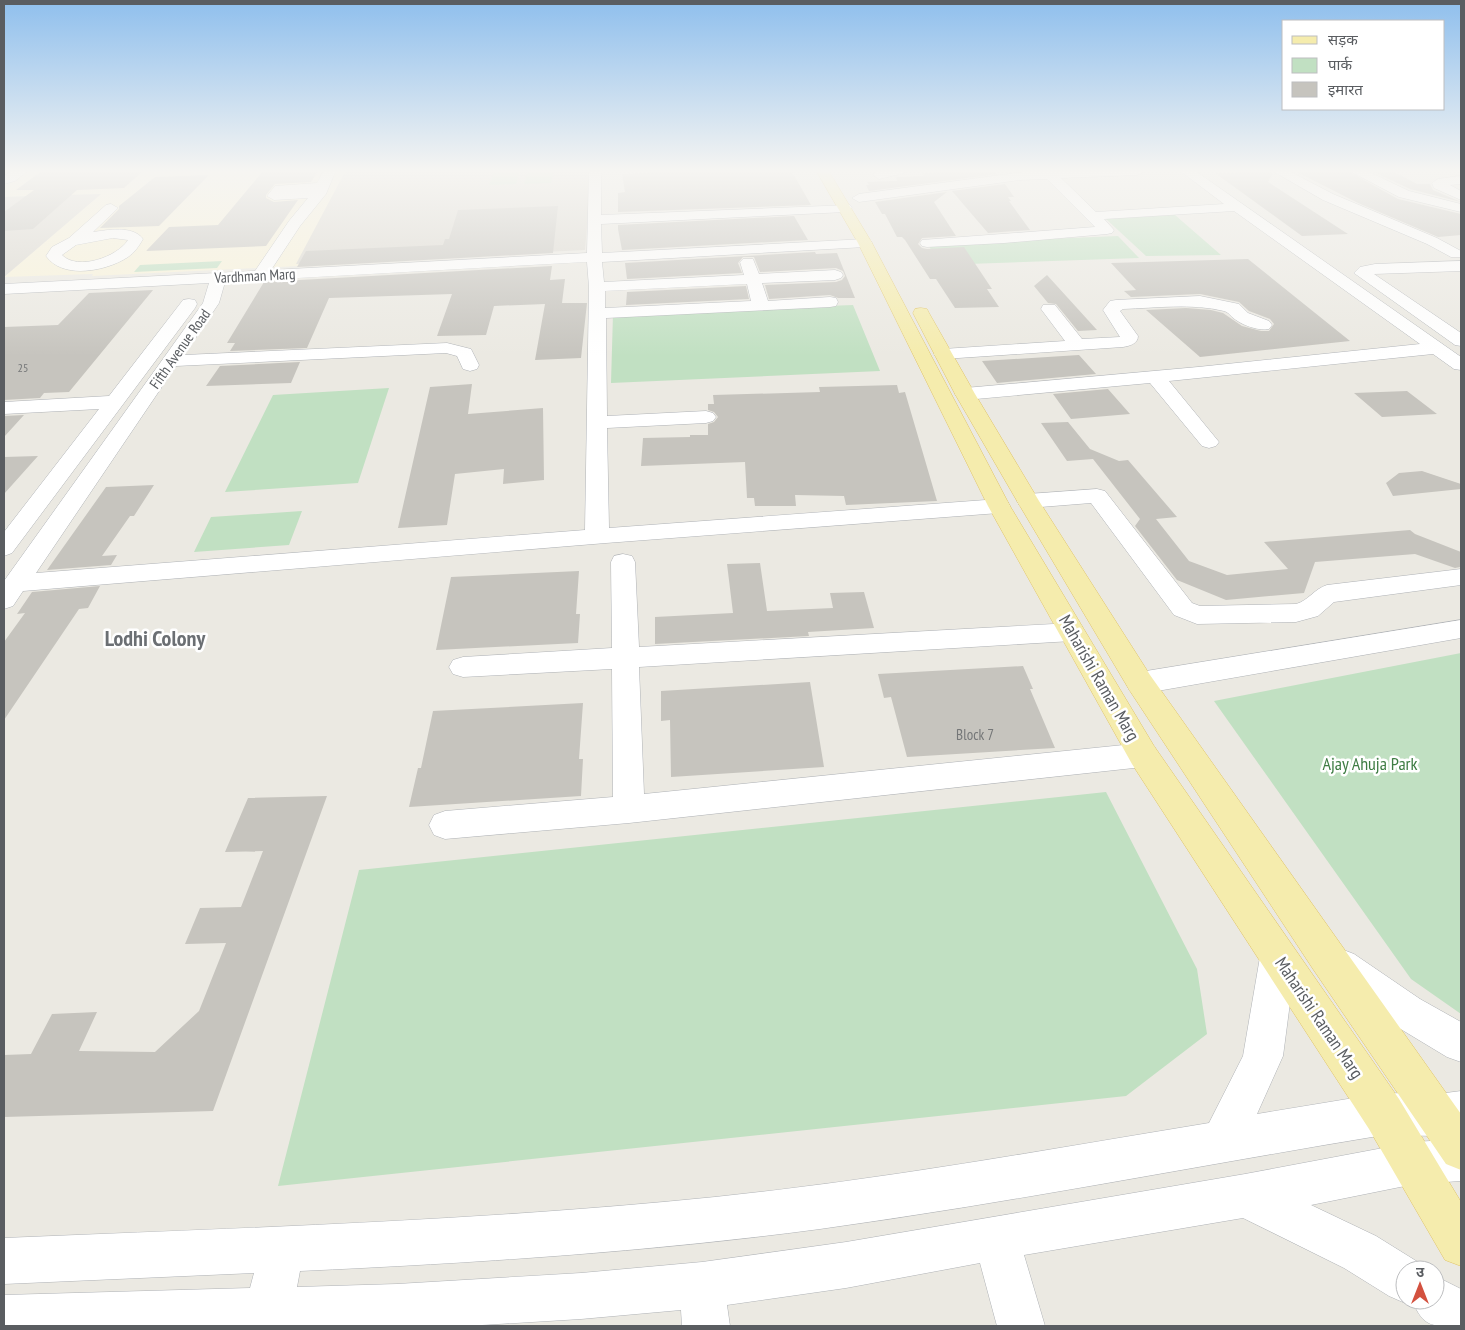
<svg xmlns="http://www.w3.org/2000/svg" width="1465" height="1330" font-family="'PT Sans Narrow','Noto Sans Devanagari',sans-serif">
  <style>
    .commercial { fill: #f9f3d9 }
    .education { fill: #dbd8d0 }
    .green { fill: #c1e0c2 }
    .building { fill: #c6c4be }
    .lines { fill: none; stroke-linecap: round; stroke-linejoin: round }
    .minor-casing { stroke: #afb2b6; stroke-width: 1 }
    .major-casing { stroke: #e0c366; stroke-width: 1 }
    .minor { fill: #fff; fill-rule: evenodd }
    .major { fill: #f5ecad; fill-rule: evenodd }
    .labels { text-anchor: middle; stroke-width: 5; stroke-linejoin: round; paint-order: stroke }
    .far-number-label { font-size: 12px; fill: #757778 }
    .far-street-label { font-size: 15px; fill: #5a5d61; stroke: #fff }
    .number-label { font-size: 15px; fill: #757778 }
    .street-label { font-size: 18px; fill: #5a5d61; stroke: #fff }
    .park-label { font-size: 18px; fill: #3e7c43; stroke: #fff }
    .district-label { font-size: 22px; font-weight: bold; fill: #6b6f73; stroke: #fff }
  </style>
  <rect width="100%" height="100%" fill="#ebe9e2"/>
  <!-- commercial -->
  <path class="commercial" d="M4,170H347L299,266L92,276L93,274L4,277L101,194L4,197Z"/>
  <!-- education -->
  <path class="education" d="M346,170H592L585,250L296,264Z
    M101,194L4,277V197Z"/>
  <!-- green -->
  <path class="green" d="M495,170H520L516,184L489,185Z
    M528,170H554L551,183L524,184Z
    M1175,215L1221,255L1146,256L1105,218Z
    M1118,236L1139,258L939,265L928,244Z
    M222,261L217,268L134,272L140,265Z
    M853,305L880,371L611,383L613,314Z
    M389,388L358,483L225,492L273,395Z
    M302,511L289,545L194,552L211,517Z
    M1461,653V1014L1411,979L1214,701Z
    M1106,792L1197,969L1207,1034L1126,1096L278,1186L359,870Z"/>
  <!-- building -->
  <path class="building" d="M43,170H144L124,188L77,190L33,229L4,231V212L34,190H16Z
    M264,170H319L311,182L275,184L266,195V198L274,202L298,200L266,246L146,251L169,227L218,225Z
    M701,170H791L811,205L618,212V193L625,192L622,174Z
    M950,170H995L997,174L869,191L866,185H869L867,182L893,181H897L896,177L924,176L922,173L951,172Z
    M1293,170H1346L1398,199L1461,214V235L1438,237L1358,203Z
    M1370,170H1391L1417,184H1430L1433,190L1461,202L1410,189Z
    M1271,172L1273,173L1268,182L1348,234L1302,236L1215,173Z
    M209,175L159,226L100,228L119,209V206L155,177Z
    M1005,184L1014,197H1008L1011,201H1009L1030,230L988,233L952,191Z
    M947,192L934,202L956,236L922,238L918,244L922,248L927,249L964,247L992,289H987L999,307L955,308L936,279H930L905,240L902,237H897L885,214H882L875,202Z
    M558,206L553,253L297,267L306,251L443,245L445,239H449L458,210Z
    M794,216L808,240L622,250L618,229V225Z
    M815,252L816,254L837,253L855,298H838L830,295L769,299L765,285L836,282L842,280L845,276L843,271L836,268L760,272L754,257H743L738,263L742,273L627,279L625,263Z
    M1248,259L1350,341L1200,357L1146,310L1186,308L1211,310L1223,313L1242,326L1261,331H1269L1274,324L1270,319L1249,311L1239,302L1200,294L1131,297L1124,291L1136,290L1111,263Z
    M552,266L550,280L565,279L562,303H587L581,358L535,360L545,304L494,306L486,335L437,336L452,294L329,298L307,348L230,351L235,343H227L264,282Z
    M1047,275L1097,330L1078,331L1056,304L1048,303L1034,286Z
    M746,286L749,299L626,305L627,292Z
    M153,290L69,392L44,393L40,398L4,400V327L58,325L89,293Z
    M1079,355L1096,374L997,383L982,361Z
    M300,362L291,383L206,386L220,366Z
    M472,384L468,414L543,408L544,480L503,484L504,469L455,474L447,525L398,528L430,387Z
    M897,385L899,393L905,392L937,501L846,505L844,496L795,495L796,506H755L754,498H747L745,462L641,466L643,438L690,437V435H708V424L714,422L718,417L714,412L708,410V404H714L713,395L820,392L819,387Z
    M1108,389L1130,414L1071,419L1053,394Z
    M1407,391L1437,414L1382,417L1354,393Z
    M24,415L4,437V416Z
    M1068,422L1090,449L1119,461L1128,460L1177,517L1156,519L1189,561L1227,575L1288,569L1264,542L1410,530L1415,534L1461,552V563L1460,567L1455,568L1415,554L1315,562L1304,593L1226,600L1177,580L1135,526L1140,519L1093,459L1067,461L1041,423Z
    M38,456L4,494V457Z
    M1422,471L1461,484V489L1393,496L1386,483L1399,473Z
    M154,485L134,516H130L102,556L117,555L111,565L47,570L106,487Z
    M760,563L767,611L833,608L830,593L864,592L874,628L808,632L809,636L655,644V617L733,613L727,564Z
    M579,571L576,614H580L578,643L436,650L451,577Z
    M100,586L88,608L79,609L4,720V642L25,613L17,614L32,592Z
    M1023,666L1033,689H1030L1055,748L907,757L891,697L884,698L878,674Z
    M810,682L824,767L671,777L670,720L661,721V691Z
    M583,703L579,759H583L581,796L409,807L418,768H421L433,711Z
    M327,796L213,1111L4,1117V1055L31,1054L52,1014L97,1012L79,1051L155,1052L199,1011L226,943L185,944L200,908L241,907L263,851L225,852L248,798Z"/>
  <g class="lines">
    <!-- minor casing -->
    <g class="minor-casing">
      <path id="minor" d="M14,170H29L15,181L4,184V176Z
        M324,170H336L326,194L300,226L271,270L587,253L589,170H601V215L850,205L852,208L845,212L601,224L602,253L865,239L870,240L872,243L870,246L865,247L602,262L604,282L744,275L740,262L743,259H753L759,274L835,270L841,272L843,275L841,278L835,280L762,283L768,301L830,297L836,298L838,302L836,306L830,307L606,318L607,416L706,411L713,413L716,417L713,421L706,423L607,428L609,528L999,499L1007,501L1010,506L1007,511L999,513L606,543L23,591L13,606L4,609V581L203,303L209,283L4,294V284L255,271L289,221L308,198L274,200L267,196L275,186L317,183ZM587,262L589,287L585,530L36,573L176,366L446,353L457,356L463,369L470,371L477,369L479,365L471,349L447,343L184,355L219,303L225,282ZM747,284L751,301L605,308V291Z
        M883,170H906L904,173L879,179L873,175L875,172Z
        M1039,170H1143L1141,174L1137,175L1061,178L1096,212L1224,204L1179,170H1194L1461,357V370L1454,369L1433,354L1169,381L1219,442L1216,446L1209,448L1202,446L1150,383L965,400L958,398L955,394L958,390L965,388L1198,367L1420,344L1234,211L1104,219L1114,230L1112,233L1107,234L1004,243L927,247L922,246L920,243L922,240L1095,227L1047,179L1020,180L859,202L852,198L859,194Z
        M1271,170H1287L1333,194L1437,238L1461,251V257H1451L1427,244L1323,200Z
        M1348,170H1365L1409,191L1461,204V212L1399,197Z
        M1461,176V184L1450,185L1461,191V200L1434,188L1432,183L1438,179Z
        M111,204L118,208L93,232C107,230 133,225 143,239C139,246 135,252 128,257C107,271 63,280 46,256L52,247L69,238L106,205ZM113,238L128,240C117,257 78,271 62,255L76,245Z
        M1461,261V271L1374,274L1461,333V346L1455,345L1354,273L1360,267L1375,264Z
        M1200,296L1239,304L1248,313L1269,321L1272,325L1269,329C1260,331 1244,326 1236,320C1231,317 1230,313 1224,311C1191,303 1157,308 1123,309L1120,311L1138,336C1138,344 1129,346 1123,347L943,359L937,358L934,354L937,350L943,349L1065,341L1041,309L1043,305H1055L1082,339L1120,337L1103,310L1110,301L1116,300Z
        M189,299L195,300L197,304L195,308L12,553L4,556V532L99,409L4,414V402L109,396L183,300Z
        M1097,489L1105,491L1192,603L1200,606L1296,604C1308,601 1314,589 1327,585L1461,569V585L1334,602L1318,616L1296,622L1197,624L1174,615L1091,503L1028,508L1020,506L1017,501L1020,496L1028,494Z
        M623,554L632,556L635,562L639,647L1072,623L1081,625L1085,632L1081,639L1072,641L639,667L644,794L1143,743L1154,746L1158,755L1154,764L1143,767L629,823L445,839L434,835L429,825L434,815L445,811L613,797L612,669L463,677L453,674L449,667L453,660L463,657L612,648L611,562L614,556Z
        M1461,620V638L1140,694L1130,691L1126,683L1130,675L1140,672Z
        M1278,939L1291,944L1296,957L1283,1056L1257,1114L1384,1093L1438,1094L1461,1091V1131L1438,1136L1384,1135C1196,1166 1009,1203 820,1229C648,1252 474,1263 300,1271L297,1287L397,1284L581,1273L702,1262L846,1242L1245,1174L1415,1142L1461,1139V1181L1415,1184L1311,1205L1376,1236L1421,1264L1424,1270H1405V1300H1435V1276L1461,1289V1326C1433,1326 1424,1329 1412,1300L1405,1303L1389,1296L1344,1268L1243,1218L1024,1255L1045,1326H997L980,1263L846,1288L727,1305L730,1326H682L681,1310L581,1319L466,1326H4V1295L250,1288L254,1273L4,1284V1238C241,1228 479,1221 715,1197C881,1180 1045,1150 1209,1123L1243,1056L1260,957L1265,944Z
        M1341,949L1354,954L1420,999L1461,1022V1062L1447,1057L1394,1025L1328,980L1323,967L1328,954Z"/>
    </g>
    <!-- major casing -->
    <g class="major-casing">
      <path id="major" d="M816,170H828L872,243L1010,506L1154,746L1399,1099L1461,1202V1266L1445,1260L1369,1129L1132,764L988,506L858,243Z
        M921,308L927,309L929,313L975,394L1039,501L1150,675L1461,1114V1170L1446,1164L1313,969L1130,691L1017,501L955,394L913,313L915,309Z"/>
    </g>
    <!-- minor -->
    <use href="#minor" class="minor"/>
    <!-- major -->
    <use href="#major" class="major"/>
  </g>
  <!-- sky -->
  <linearGradient id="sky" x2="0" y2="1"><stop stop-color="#8fbfed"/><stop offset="0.48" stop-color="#f6f5f2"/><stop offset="1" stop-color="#f6f5f2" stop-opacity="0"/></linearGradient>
  <rect width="1465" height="356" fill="url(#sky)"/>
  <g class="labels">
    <!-- far-number labels -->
    <g class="far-number-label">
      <text x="23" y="372">25</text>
    </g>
    <!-- far-street labels -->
    <g class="far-street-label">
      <text transform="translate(255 276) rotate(-3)" y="5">Vardhman Marg</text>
      <text transform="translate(180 349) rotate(-55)" y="5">Fifth Avenue Road</text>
    </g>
    <!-- number labels -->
    <g class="number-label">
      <text x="975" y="740">Block 7</text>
    </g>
    <!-- street labels -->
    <g class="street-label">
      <text transform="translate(1099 678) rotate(60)" y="6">Maharishi Raman Marg</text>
      <text transform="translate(1319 1018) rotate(56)" y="6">Maharishi Raman Marg</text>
    </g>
    <!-- park labels -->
    <g class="park-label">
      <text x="1370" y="770">Ajay Ahuja Park</text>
    </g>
    <!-- district labels -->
    <g class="district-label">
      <text x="155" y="646">Lodhi Colony</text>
    </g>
  </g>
  <!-- border -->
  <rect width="1465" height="1330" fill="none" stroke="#5a5d61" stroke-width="10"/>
  <!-- legend -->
  <rect x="1282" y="20" width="162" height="90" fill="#ffffff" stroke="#bdbec0"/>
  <rect x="1292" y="36" width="25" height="8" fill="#f5ecad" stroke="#bdbec0"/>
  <text x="1328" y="45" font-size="15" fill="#5a5d61">सड़क</text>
  <rect x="1292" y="58" width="25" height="15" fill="#c1e0c2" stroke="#bdbec0"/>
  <text x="1328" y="70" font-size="15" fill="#5a5d61">पार्क</text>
  <rect x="1292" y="82" width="25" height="15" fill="#c6c4be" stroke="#bdbec0"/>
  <text x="1328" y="95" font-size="15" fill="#5a5d61">इमारत</text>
  <!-- north arrow -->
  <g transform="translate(1420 1285)"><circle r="24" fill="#ffffff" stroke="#bdbec0"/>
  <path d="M0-4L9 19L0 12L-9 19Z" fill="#d3513f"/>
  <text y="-8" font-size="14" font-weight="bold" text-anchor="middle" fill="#5a5d61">उ</text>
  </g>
</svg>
